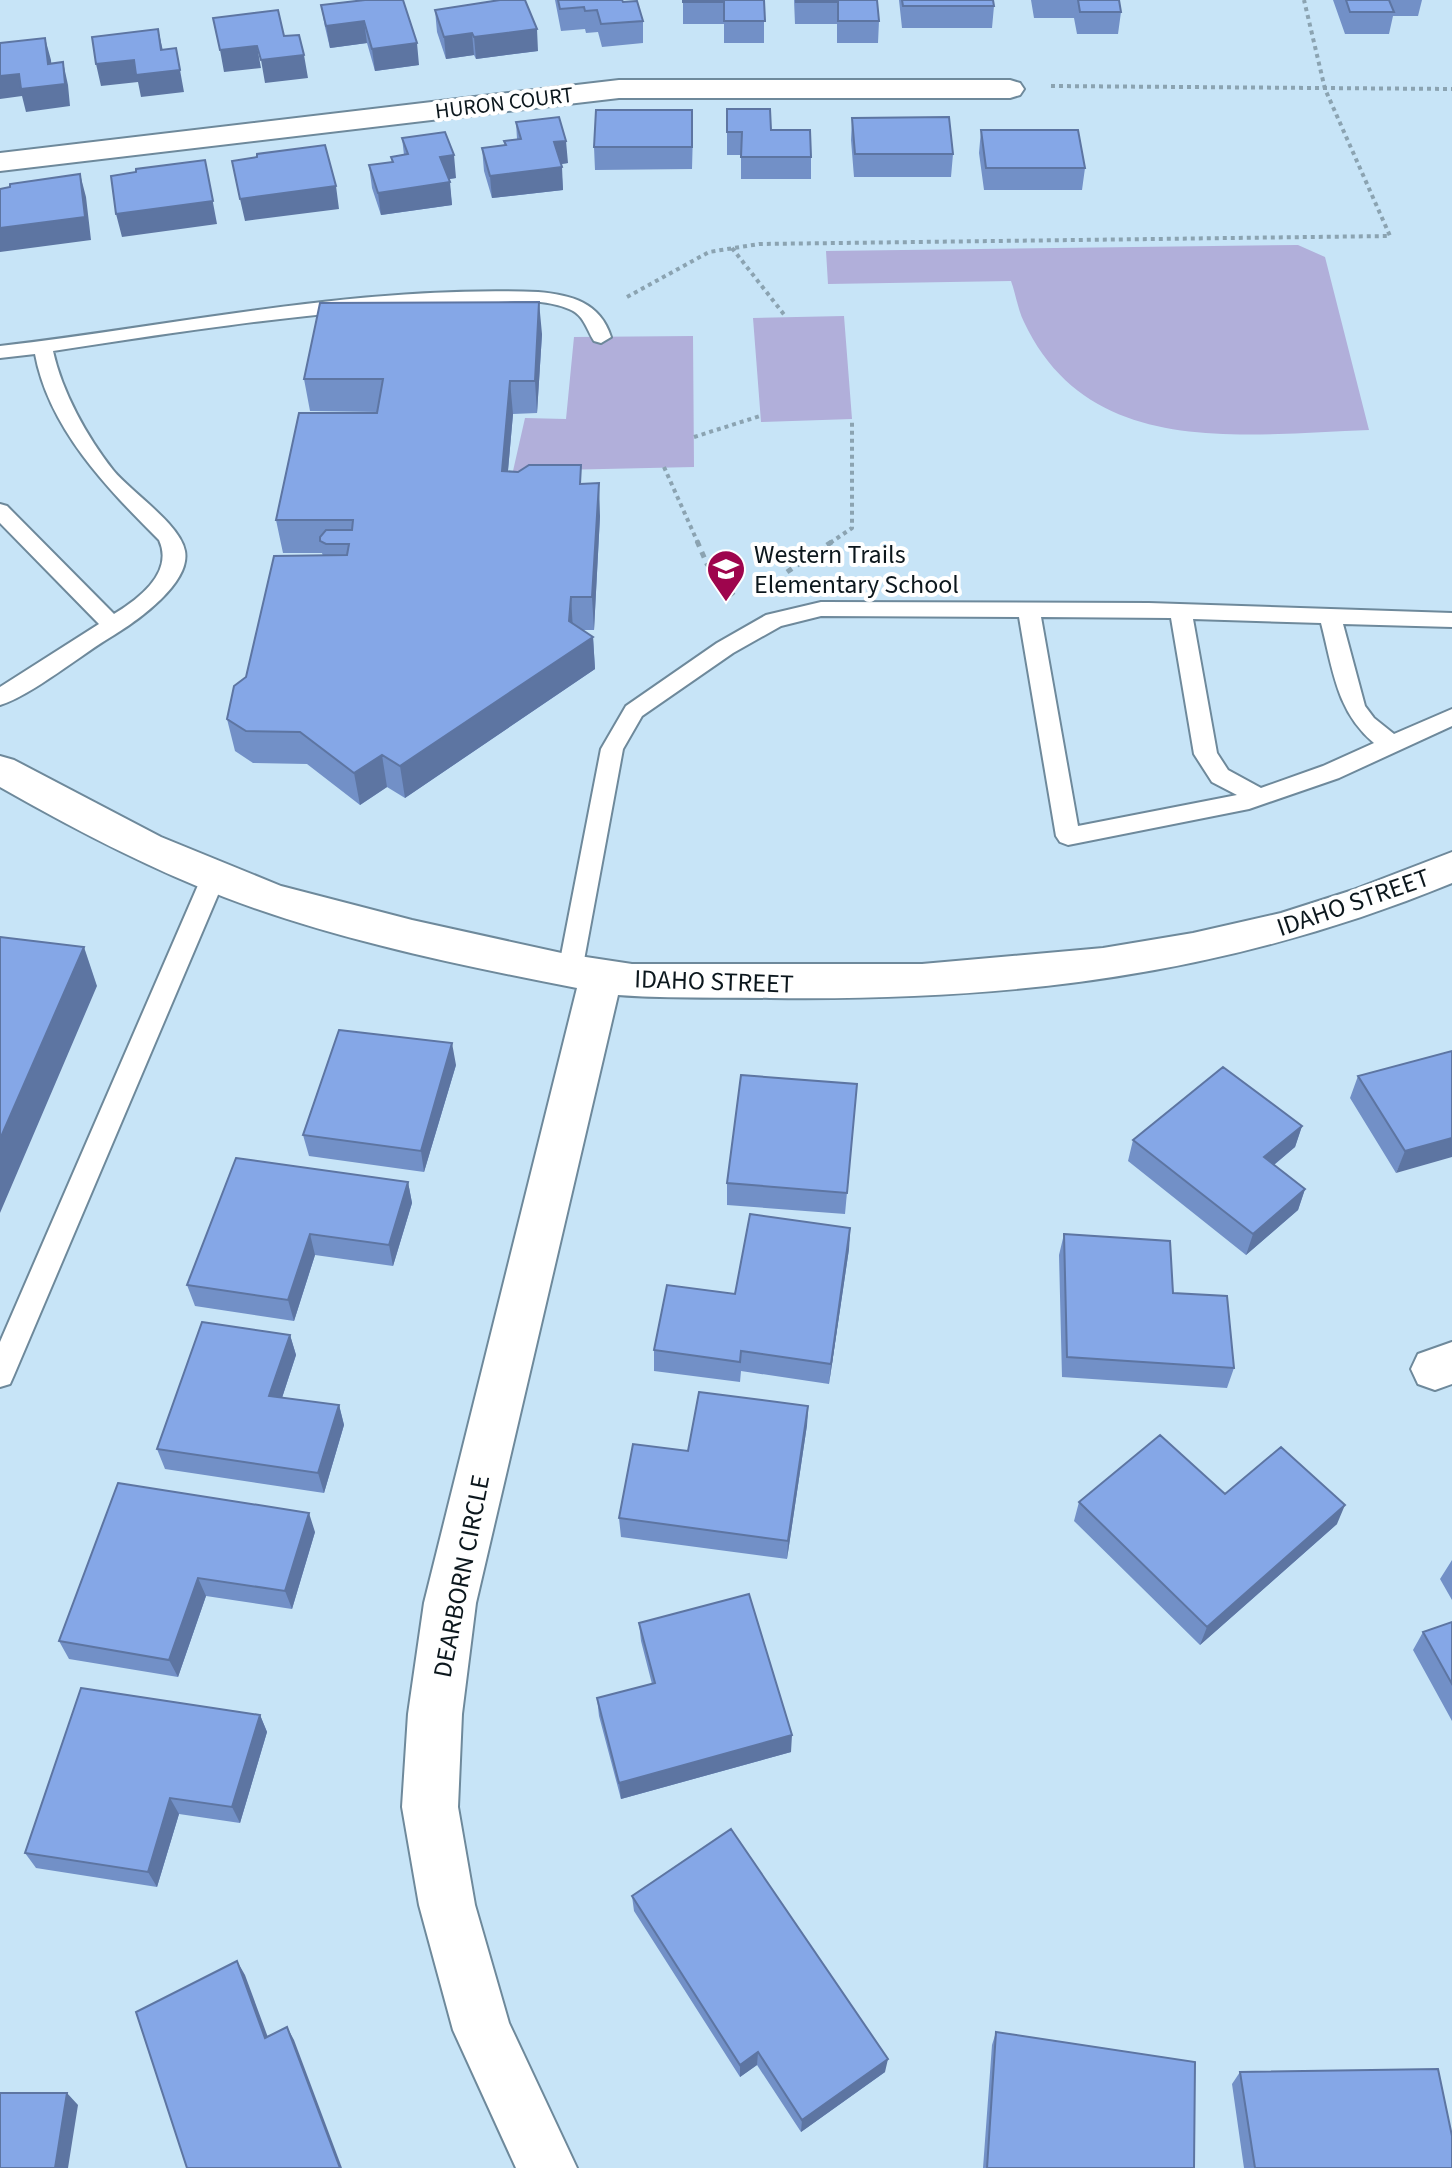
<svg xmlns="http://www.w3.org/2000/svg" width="1452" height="2168" font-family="'Source Sans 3',sans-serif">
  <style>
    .green { fill: #b1afda }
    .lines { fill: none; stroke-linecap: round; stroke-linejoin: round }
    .lane-casing { stroke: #6e899b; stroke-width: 4 }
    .street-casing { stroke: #6e899b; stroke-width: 4 }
    .path-far1 { stroke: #8ba3b1; stroke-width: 4; stroke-dasharray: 4 4; stroke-linecap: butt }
    .path { stroke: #8ba3b1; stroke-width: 5; stroke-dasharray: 6 6; stroke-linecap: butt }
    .lane { fill: #fff; fill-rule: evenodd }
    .street { fill: #fff; fill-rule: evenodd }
    .wall { fill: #7290c7 }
    .shaded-wall { fill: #5d75a2 }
    .building { fill: #85a7e7; stroke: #5d75a2; stroke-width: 2 }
    .labels { text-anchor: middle; stroke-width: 8; stroke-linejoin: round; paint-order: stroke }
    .far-street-label { font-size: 22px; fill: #0c171d; stroke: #fff }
    .poi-label { font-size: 26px; fill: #0c171d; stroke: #fff; text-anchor: start }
    .street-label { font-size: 26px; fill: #0c171d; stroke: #fff }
  </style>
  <rect width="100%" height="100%" fill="#c7e4f7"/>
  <!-- green -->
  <path class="green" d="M1298,245L1325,257L1369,430C1243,434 1089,460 1024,322C1018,310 1016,295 1011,281L828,284L826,251Z
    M844,316L852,419L761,422L753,318Z
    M693,336L694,467L513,471L525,418L566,419L574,337Z"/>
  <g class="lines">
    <!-- lane casing -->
    <g class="lane-casing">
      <path id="lane" d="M538,292C571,295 600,302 611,337L601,343L594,341C586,328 584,315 569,309C539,296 497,303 466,304C327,309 190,330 53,351C62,392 87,437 113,470C131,492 180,524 185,551C191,583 137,621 114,635C83,653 31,696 0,705V687L99,624L0,523V504L7,506L114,614C139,599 174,572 159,540C107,488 49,429 35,354L0,358V346C179,325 357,285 538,292Z
        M821,602L1149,603L1452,613V627L1343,624L1365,706L1374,718L1394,734L1452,709V726L1339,778L1249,809L1068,845L1060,842L1056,836L1019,617L821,616L781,626L733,653L642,716L623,749L582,971L579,978L570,980L561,978L558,971L601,749L626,706L717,643L766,615ZM1041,617L1171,618L1194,754L1212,782L1237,795L1078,826ZM1193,619L1321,623C1333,669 1336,711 1374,743L1323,766L1261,788L1228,770L1217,753Z
        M214,867L223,870L226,876L14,1375L10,1384L0,1387V1342L202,876L205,870Z"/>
    </g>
    <!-- street casing -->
    <g class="street-casing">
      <path id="street" d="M619,80H1010L1020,83L1024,89L1020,95L1010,98H619L0,171V153Z
        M0,756L14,760L161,837L281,886L412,920L566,954L632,964H922L1103,948L1193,933L1281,913L1353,890L1452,852V883C1225,976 1013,1001 770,998C719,997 668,999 618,995L476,1603L462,1714L458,1807L475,1905L509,2023L577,2168H516L453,2030L419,1905L402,1807L408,1714L424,1603L577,988C459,965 337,940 224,897C146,867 72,828 0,787Z
        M1452,1342V1384L1435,1390L1418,1384L1411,1369L1418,1354Z"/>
    </g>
    <!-- path-far1 -->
    <path class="path-far1" d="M1051,86L1452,89
      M732,248L786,317
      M627,297L709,252L759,244L1390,236L1325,89L1304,0
      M694,437L760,416
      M664,467L698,543
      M830,543L852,528V419"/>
    <!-- path -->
    <path class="path" d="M697,541L707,564L734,596
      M787,572L833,541"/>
    <!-- lane -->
    <use href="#lane" class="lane"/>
    <!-- street -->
    <use href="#street" class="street"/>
  </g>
  <!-- wall -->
  <path class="wall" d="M365,0L419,65L375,71L367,43L330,48L325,27L321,5Z
    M555,0H622L623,2L643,21V43L602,47L598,32L586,33L585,29L561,31Z
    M683,0H764V43H724V24H683Z
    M794,0H877L879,21L878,43H837V24H795Z
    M899,0H993L994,6L992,28H902Z
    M1031,0H1119L1121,12L1118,34H1077L1074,18H1034Z
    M1333,0H1422L1418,16H1393L1389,34H1345Z
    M435,10L538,51L476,59L474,55L446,59L437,32Z
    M727,109L771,130L811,157V179H741V155H727Z
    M852,118L953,154L951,177H854L851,140Z
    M516,122L568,163L561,164L563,190L492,198L484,171L482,148L505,145L504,141L517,139Z
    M981,130L1085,168L1082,190H984L979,153Z
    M693,132L692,169L595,170L594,147Z
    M402,138L456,178L449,179L452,205L381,215L372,188L369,165L392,162L391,157L404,155Z
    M542,334L537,413L513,414L508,471L582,484L600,516L594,630H583L593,637L595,669L405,798L387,787L360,805L307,764L253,763L235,751L227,719L246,677L323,556L322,553H283L276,520L377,413V412L310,411L304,379Z
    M1452,1051L1396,1173L1350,1098L1358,1076Z
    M456,1065L424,1172L309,1156L303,1135Z
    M857,1084L845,1214L727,1205V1183Z
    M1302,1126L1295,1147L1274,1165L1305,1189L1298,1210L1246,1255L1128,1161L1133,1140Z
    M408,1182L412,1203L393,1266L315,1255L294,1321L195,1306L187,1285Z
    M850,1228L849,1249L829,1384L741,1371L740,1382L654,1371V1350L735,1294Z
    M1064,1234L1173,1293L1234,1368L1227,1388L1062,1377L1059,1255Z
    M290,1335L296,1355L282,1398L339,1405L344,1425L324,1493L165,1469L157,1449Z
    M808,1406L807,1425L787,1559L621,1537L619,1518L688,1451Z
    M118,1483L315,1532L292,1609L206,1596L178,1677L69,1659L59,1641Z
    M1225,1494L1337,1524L1200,1645L1074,1521L1079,1502Z
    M1452,1560V1600L1440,1579Z
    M1452,1622V1721L1413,1650L1423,1632Z
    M639,1623L791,1752L621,1799L599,1716L597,1698L652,1684L641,1641Z
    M260,1715L267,1732L240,1823L179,1814L157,1887L36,1868L25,1853Z
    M632,1896L885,2072L801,2132L757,2065L740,2077L634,1911Z
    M996,2032L1194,2168H983L992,2045Z
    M1240,2072L1452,2168H1244L1232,2084Z"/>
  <!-- shaded-wall -->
  <path class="shaded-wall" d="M364,21L367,43L330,48L326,26Z
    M158,29L163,51L176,48L184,92L141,97L138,82L101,86L96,64L134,60Z
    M537,29L538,51L476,59L474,37Z
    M472,33L474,55L446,59L444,37Z
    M45,38L51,60L53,85L63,62L68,85L70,106L26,112L22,96L0,99V76L19,74L48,64Z
    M417,43L419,65L375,71L372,49Z
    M257,46L261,68L224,72L220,50Z
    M304,55L308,78L265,83L261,60Z
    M566,141L568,163L555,165L554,142Z
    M454,155L456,178L443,180L440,157Z
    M205,160L217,224L122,237L116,214Z
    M562,167L563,190L492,198L490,176Z
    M80,174L86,197L91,240L0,252V228Z
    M450,182L452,205L381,215L378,193Z
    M336,186L339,209L245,221L240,199Z
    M539,302L542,334L537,413L535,381Z
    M510,381L513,414L505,503L502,471Z
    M599,483L600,516L594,630L592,597Z
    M571,597L573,630L593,637L595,669L405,798L400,766L569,621Z
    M382,755L387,787L360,805L354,773Z
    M84,947L97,986L0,1213V1139Z
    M452,1043L456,1065L424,1172L421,1151Z
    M1302,1126L1295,1147L1257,1179L1264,1157Z
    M1452,1138V1157L1396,1173L1405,1151Z
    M408,1182L412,1203L393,1266L389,1245Z
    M1305,1189L1298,1210L1246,1255L1253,1234Z
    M850,1228L849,1249L829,1384L831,1364Z
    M310,1234L315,1255L294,1321L288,1300Z
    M290,1335L296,1355L276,1416L269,1396Z
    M339,1405L344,1425L324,1493L318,1473Z
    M808,1406L807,1425L787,1559L788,1541Z
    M1345,1505L1337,1524L1200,1645L1207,1627Z
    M309,1513L315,1532L292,1609L285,1591Z
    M198,1578L206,1596L178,1677L169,1660Z
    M260,1715L267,1732L240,1823L232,1807Z
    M792,1735L791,1752L621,1799L619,1783Z
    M170,1798L179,1814L157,1887L148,1872Z
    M237,1961L245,1975L273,2051L265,2038Z
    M287,2027L294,2040L342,2168H340Z
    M758,2052L757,2065L740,2077V2065Z
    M888,2059L885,2072L801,2132L802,2120Z
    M67,2093L78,2105L68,2168H55Z"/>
  <!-- building -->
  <path class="building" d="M365,0H403L417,43L372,49L364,21L326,26L321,5Z
    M500,0H525L537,29L474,37L472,33L444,37L435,10Z
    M558,0H622L623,2L637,1L643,21L601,24L597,10L585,11L584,7L560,9Z
    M683,0H764L765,21H724V2H683Z
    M796,0H877L879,21H838V2H796Z
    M902,0H993L994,6H903Z
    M1078,0H1119L1121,12H1080Z
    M1346,0H1389L1394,12H1350Z
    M278,10L284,36L299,35L304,55L261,60L257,46L220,50L213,18Z
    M158,29L161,50L176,48L180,70L136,75L134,60L96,64L92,37Z
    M45,38L48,64L63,62L65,84L21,89L19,74L0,76V43Z
    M727,109H770L771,130H810L811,157H741L742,132H727Z
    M596,110H692V147H594Z
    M559,117L566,141L554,142L562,167L490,176L482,148L506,145L504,141L521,139L516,122Z
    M949,117L953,154H855L852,118Z
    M981,130H1078L1085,168H986Z
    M445,132L454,155L440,157L450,182L378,193L369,165L393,162L391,157L408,154L402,138Z
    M325,145L336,186L240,199L232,161L257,157V154Z
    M205,160L213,201L116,214L111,176L136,172V169Z
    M80,174L85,217L0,228V189L10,187V184Z
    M539,302L535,381H510L502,471L518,472L529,465H581L580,484L599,483L592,597H571L569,621L593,637L400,766L382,755L354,773L300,732L246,731L227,719L234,686L246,677L274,556L347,555L349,544H326L320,541V537L326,530H352L353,520H276L299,413H377L383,379H304L320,303Z
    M0,937L84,947L0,1139Z
    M339,1030L452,1043L421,1151L303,1135Z
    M1452,1051V1138L1405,1151L1358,1076Z
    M1223,1067L1302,1126L1264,1157L1305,1189L1253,1234L1133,1140Z
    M741,1075L857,1084L847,1193L727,1183Z
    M236,1158L408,1182L389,1245L310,1234L288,1300L187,1285Z
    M750,1214L850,1228L831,1364L741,1351L740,1362L654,1350L667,1285L735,1294Z
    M1064,1234L1170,1241L1173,1293L1227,1296L1234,1368L1067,1357Z
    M202,1322L290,1335L269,1396L339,1405L318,1473L157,1449Z
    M699,1392L808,1406L788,1541L619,1518L633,1444L688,1451Z
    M1160,1435L1225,1494L1281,1447L1345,1505L1207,1627L1079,1502Z
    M118,1483L309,1513L285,1591L198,1578L169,1660L59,1641Z
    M749,1594L792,1735L619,1783L597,1698L655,1683L639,1623Z
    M1452,1622V1684L1423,1632Z
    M81,1688L260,1715L232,1807L170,1798L148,1872L25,1853Z
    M731,1829L888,2059L802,2120L758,2052L740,2065L632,1896Z
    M237,1961L265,2038L287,2027L340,2168H187L136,2012Z
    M996,2032L1195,2062L1194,2168H987Z
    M1438,2069L1452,2136V2168H1255L1240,2072Z
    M0,2093H67L55,2168H0Z"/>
  <!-- icons -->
  <defs>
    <g id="school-pin" transform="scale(2)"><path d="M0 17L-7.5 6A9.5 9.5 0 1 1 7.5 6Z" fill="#9e054d" stroke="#fff"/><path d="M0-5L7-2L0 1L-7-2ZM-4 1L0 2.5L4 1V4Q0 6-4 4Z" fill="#fff"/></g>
  </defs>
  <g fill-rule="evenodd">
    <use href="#school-pin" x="726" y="569"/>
  </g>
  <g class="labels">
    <!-- far-street labels -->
    <g class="far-street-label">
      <text transform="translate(504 102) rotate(-7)" y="8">HURON COURT</text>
    </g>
    <!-- poi labels -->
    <g class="poi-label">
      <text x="754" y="563">Western Trails<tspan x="754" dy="30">Elementary School</tspan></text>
    </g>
    <!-- street labels -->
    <g class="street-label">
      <text transform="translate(1353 902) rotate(-19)" y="9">IDAHO STREET</text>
      <text transform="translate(714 981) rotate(2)" y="9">IDAHO STREET</text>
      <text transform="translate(461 1576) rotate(-79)" y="9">DEARBORN CIRCLE</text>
    </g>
  </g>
</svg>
